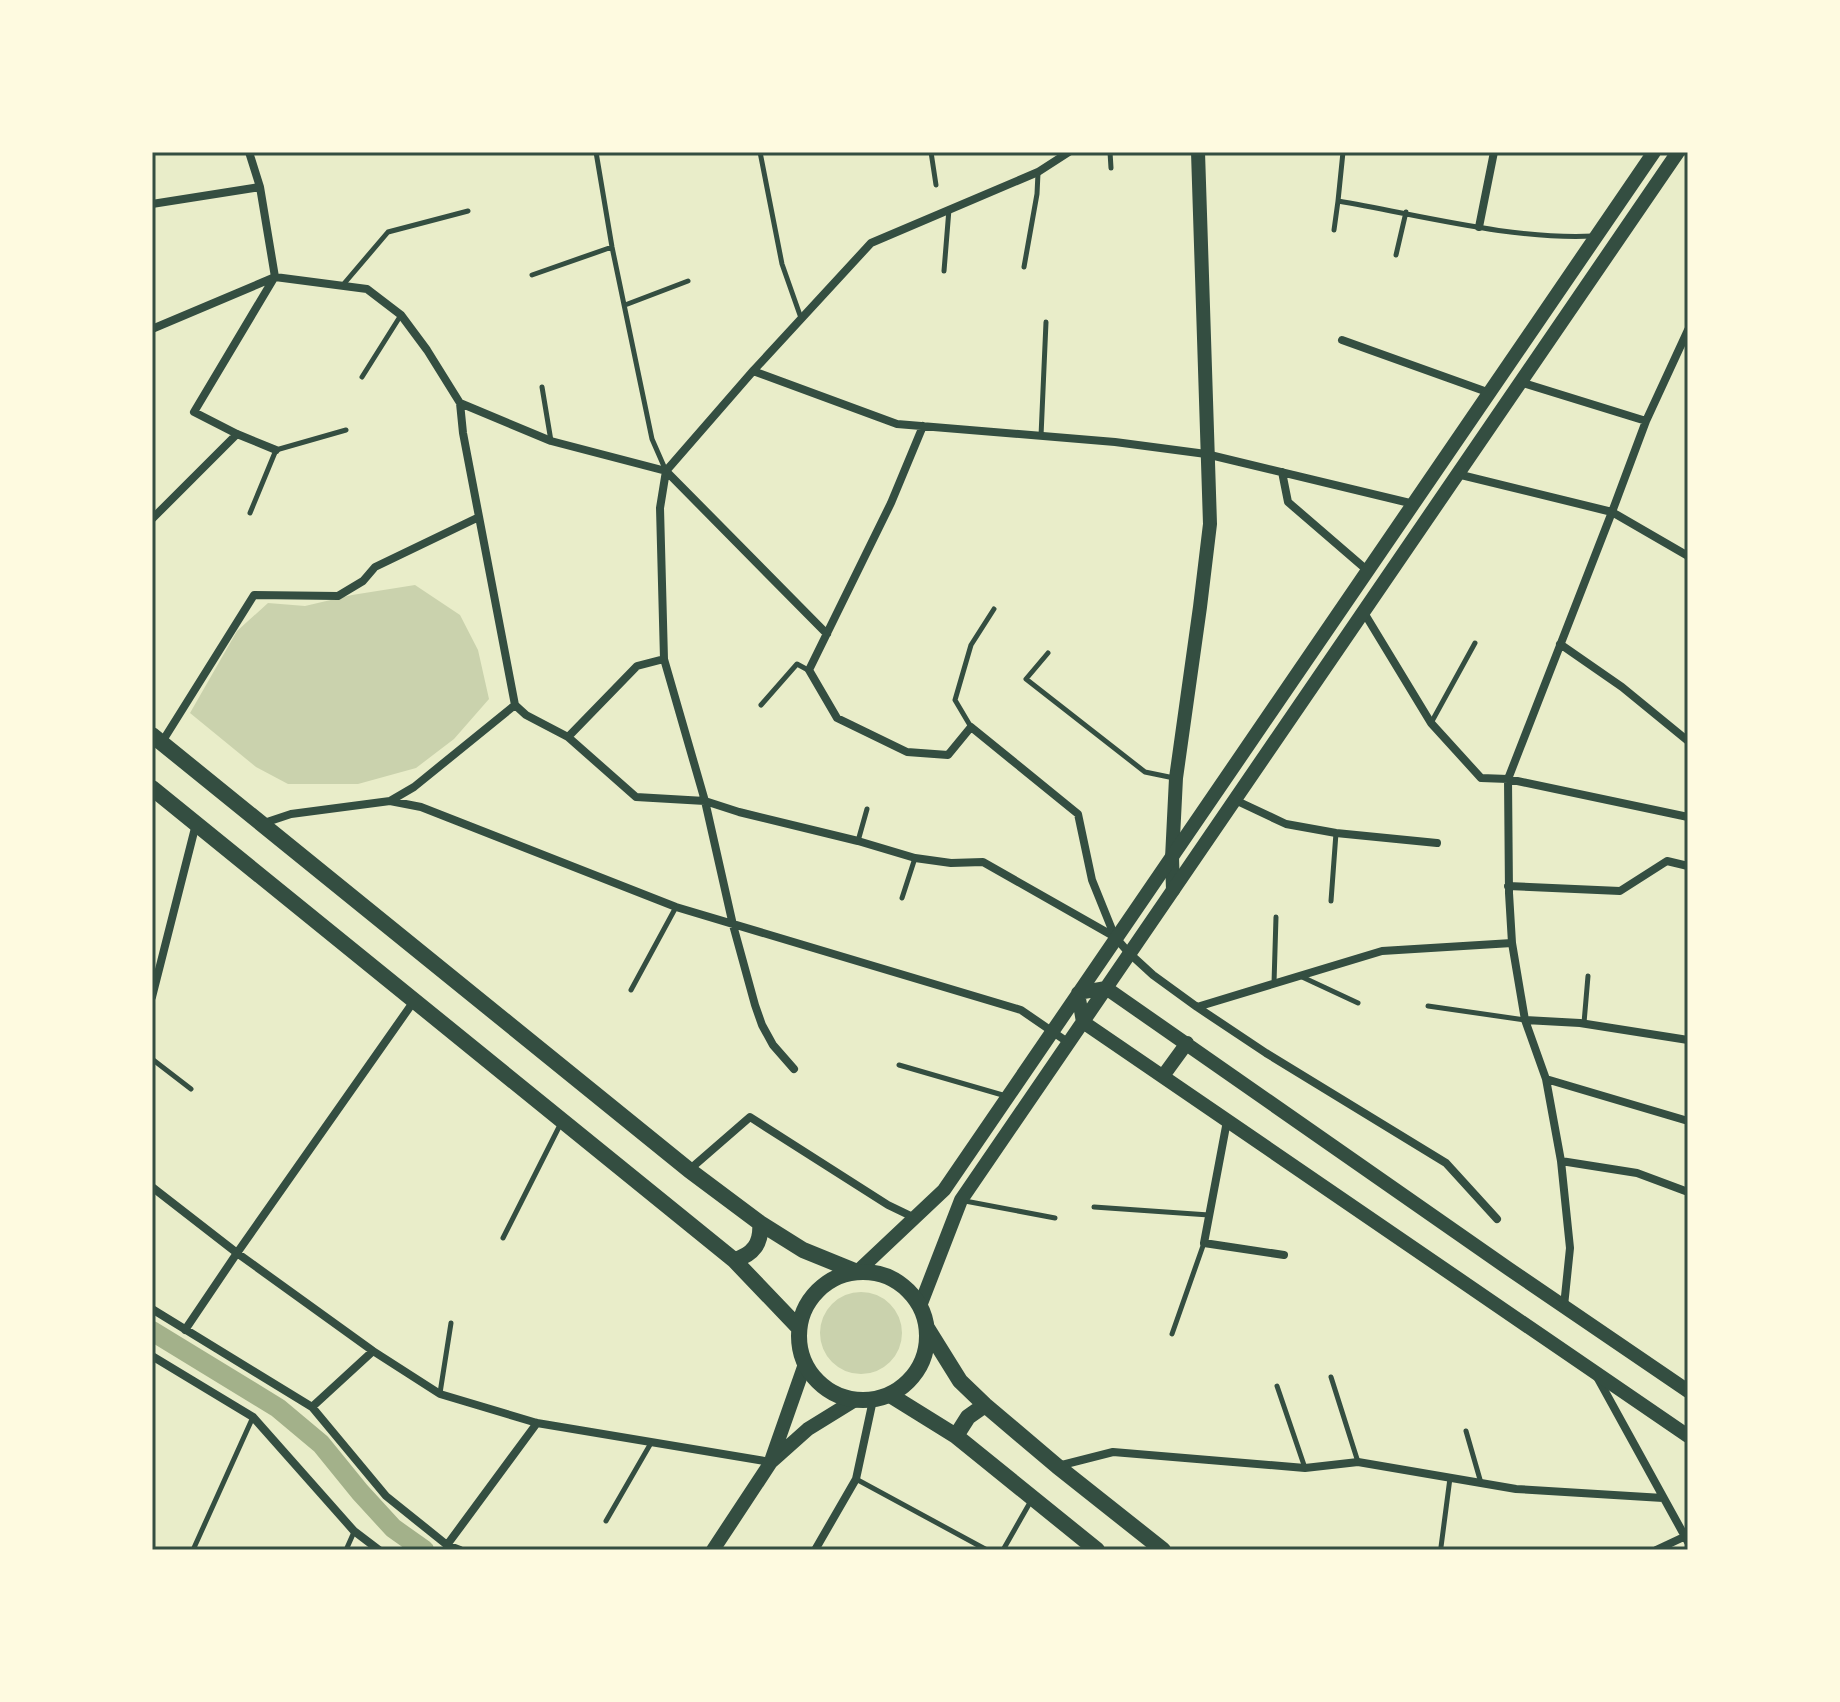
<svg xmlns="http://www.w3.org/2000/svg" width="1840" height="1702" font-family="Lora,serif">
  <style>
    .green { fill: #cad2ad }
    .lines { fill: none; stroke-linecap: round; stroke-linejoin: round }
    .canal { stroke: #a3b18a; stroke-width: 20 }
    .service { stroke: #344e41; stroke-width: 5 }
    .minor { stroke: #344e41; stroke-width: 8 }
    .tertiary { stroke: #344e41; stroke-width: 14 }
    .secondary { stroke: #344e41; stroke-width: 14 }
    .primary { stroke: #344e41; stroke-width: 16 }
    .neatline { fill: none; stroke: #344e41; stroke-width: 3 }
  </style>
  <rect width="100%" height="100%" fill="#e9edc9"/>
  <!-- green -->
  <path class="green" d="M415,585L460,615L478,650L489,699L454,739L416,768L358,784H288L256,767L190,713L237,631L268,603L305,606L352,595Z
    M820 1333a41 41 0 1 1 82 0a41 41 0 1 1-82 0Z"/>
  <g class="lines">
    <!-- canal -->
    <path class="canal" d="M152,1331L278,1408L321,1444L360,1492L393,1528L424,1550"/>
    <!-- service -->
    <path class="service" d="M596,152L612,247L652,439L666,471
      M760,152L782,264L801,318
      M931,152L936,185
      M1110,152L1111,168
      M1343,152L1338,201C1420,215 1512,240 1593,236
      M1334,230L1338,201
      M1396,255L1406,212
      M1024,267L1037,194L1038,173
      M944,271L949,209
      M532,275L612,247
      M342,286L388,232L468,211
      M625,305L688,281
      M362,377L401,315
      M542,387L551,441
      M1041,436L1046,322
      M250,513L276,450L346,430
      M1048,653L1026,679L1145,772L1174,778
      M761,705L797,664L808,670
      M1431,723L1475,643
      M971,727L955,700L971,645L994,609
      M858,841L867,809
      M902,898L915,858
      M1331,901L1336,833
      M1300,976L1358,1003
      M1274,983L1276,917
      M631,990L676,907
      M1428,1006L1525,1020
      M1584,1023L1588,976
      M152,1059L191,1089
      M899,1065L1006,1096
      M965,1201L1055,1218
      M1094,1207L1209,1215
      M503,1238L560,1125
      M1172,1334L1204,1243
      M1331,1377L1358,1462
      M1277,1386L1305,1468
      M440,1393L451,1323
      M1466,1431L1481,1483
      M856,1479L987,1550
      M606,1521L651,1443
      M1441,1547L1450,1478
      M193,1550L253,1417
      M346,1550L354,1532
      M1003,1550L1032,1499"/>
    <!-- minor -->
    <path class="minor" d="M249,152L260,187L275,277
      M152,204L260,187
      M1479,227L1494,152
      M274,278L194,412L237,434L276,450
      M152,329L275,277L367,289L401,315L427,350L460,403L463,433L515,705
      M1688,330L1646,421L1612,512L1508,779L1509,893L1512,943L1525,1020L1546,1079L1688,1121
      M1342,340L1490,393
      M753,371L897,424L1115,442L1206,454L1414,504
      M1520,382L1646,421
      M460,403L551,441L666,471L827,634
      M923,426L891,503L809,670L837,718L907,752L948,755L971,727L1078,814L1092,880L1115,937
      M1282,472L1288,502L1368,571
      M1457,474L1612,512L1688,556
      M152,519L237,434
      M1363,611L1431,723L1481,778L1508,779L1688,817
      M1560,644L1622,687L1688,741
      M515,705L526,715L568,737L636,797L705,801L739,812L858,841L915,858L951,863L983,862L1115,937L1129,953L1153,975L1197,1007L1266,1053L1446,1163L1497,1219
      M568,737L637,666L664,659
      M162,742L254,595L338,596L363,581L375,567L479,517
      M1235,800L1286,824L1336,833L1437,843
      M390,801L421,807L676,907L1021,1010L1069,1043
      M261,824L291,814L390,801L414,787L515,705
      M1508,886L1620,891L1667,861L1688,866
      M152,997L196,824
      M1197,1007L1382,951L1512,943
      M1525,1020L1580,1023L1688,1040
      M794,1069L773,1045L762,1025L755,1005L733,925L705,801L664,659L660,508L666,471L753,371L871,243L1038,172L1069,152
      M1546,1079L1561,1161L1570,1248L1564,1306
      M1227,1121L1204,1243L1284,1255
      M1561,1161L1637,1173L1688,1192
      M689,1170L750,1117L888,1205L915,1218
      M152,1187L237,1253L373,1351L440,1394L537,1423L771,1462
      M152,1309L312,1407L386,1496L447,1545L460,1550
      M185,1330L237,1253L414,1001
      M152,1356L253,1417L354,1531L379,1550
      M1596,1375L1688,1542
      M312,1407L373,1351
      M1058,1466L1113,1452L1305,1468L1358,1462L1516,1489L1663,1498
      M447,1545L537,1423
      M815,1550L856,1479L873,1400
      M1656,1550L1688,1535"/>
    <!-- tertiary -->
    <path class="tertiary" d="M1173,890L1172,858L1176,778L1200,607L1210,524L1198,152
      M772,1458L805,1364
      M713,1550L771,1462L808,1429L855,1400"/>
    <!-- secondary -->
    <path class="secondary" d="M1163,1076L1187,1043
      M857,1272L944,1190L1654,152
      M920,1306L961,1200L1678,152
      M1688,1391L1509,1269L1106,988L1078,993L1083,1022L1688,1436"/>
    <!-- primary -->
    <path class="primary" d="M152,735L689,1170L760,1223L803,1250L857,1272
      M152,788L734,1260L799,1328
      M734,1260C753,1255 762,1243 760,1223
      M799 1336a64 64 0 1 1 128 0a64 64 0 1 1-128 0Z
      M927,1328L960,1381L985,1405L1057,1466L1163,1550
      M890,1395L956,1436L1097,1550
      M956,1436L968,1417L985,1405"/>
  </g>
  <!-- border -->
  <rect width="1840" height="1702" fill="none" stroke="#fefae0" stroke-width="308"/>
  <rect x="154" y="154" width="1532" height="1394" class="neatline"/>
</svg>
